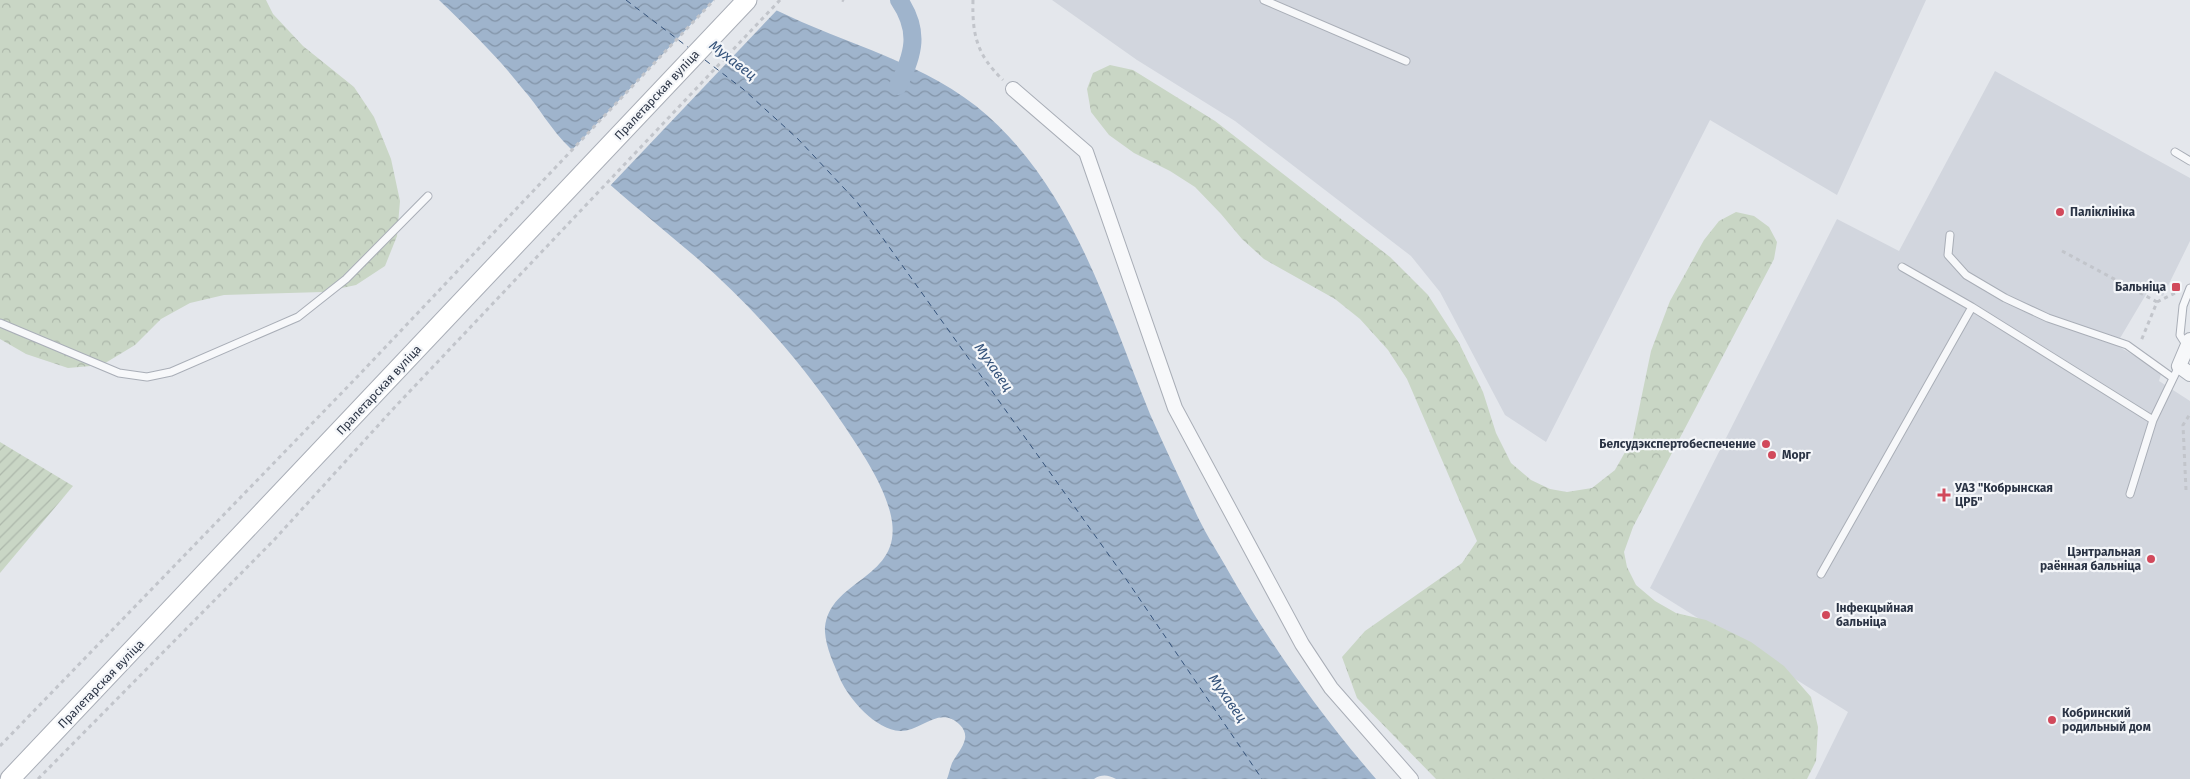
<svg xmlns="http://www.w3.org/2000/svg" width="2190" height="779" font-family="'Fira Sans',sans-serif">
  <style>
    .built { fill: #d2d6de }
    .forest { fill: url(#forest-crowns) }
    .garden { fill: url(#garden-furrows) }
    .water { fill: url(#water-waves) }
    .pier { fill: #e4e7ec }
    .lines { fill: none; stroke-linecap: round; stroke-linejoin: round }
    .canal { stroke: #9fb4cc; stroke-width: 18 }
    .ferry { stroke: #34527a; stroke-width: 1; stroke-dasharray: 6 5; stroke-linecap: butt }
    .lane-casing { stroke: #a9aeb7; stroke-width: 9 }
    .street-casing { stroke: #a9aeb7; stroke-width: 16 }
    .secondary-casing { stroke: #a9aeb7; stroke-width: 21 }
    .path { stroke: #c2c5cb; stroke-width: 3; stroke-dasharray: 4 4; stroke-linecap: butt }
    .lane { stroke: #f7f8fa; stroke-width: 7 }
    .street { stroke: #f7f8fa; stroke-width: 14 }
    .secondary { stroke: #fff; stroke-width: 19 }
    .poi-dot { fill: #d1495b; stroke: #f4f6f9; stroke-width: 2 }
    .labels { text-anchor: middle; stroke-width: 4.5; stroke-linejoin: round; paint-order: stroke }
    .street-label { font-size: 12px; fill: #2b3445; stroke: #f4f6f9 }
    .poi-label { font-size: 12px; font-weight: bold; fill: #2b3445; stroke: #f4f6f9; text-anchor: start }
    .water-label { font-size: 14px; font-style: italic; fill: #34527a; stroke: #f4f6f9 }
  </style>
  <defs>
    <pattern id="forest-crowns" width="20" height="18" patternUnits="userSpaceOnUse" patternTransform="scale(1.25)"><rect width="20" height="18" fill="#c9d6c5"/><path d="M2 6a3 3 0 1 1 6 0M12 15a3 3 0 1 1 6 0" fill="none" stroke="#adb8ab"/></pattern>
    <pattern id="garden-furrows" width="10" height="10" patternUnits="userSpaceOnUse" patternTransform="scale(1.25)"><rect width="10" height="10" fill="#c9d6c5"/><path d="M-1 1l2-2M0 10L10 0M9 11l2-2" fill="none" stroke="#adb8ab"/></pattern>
    <pattern id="water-waves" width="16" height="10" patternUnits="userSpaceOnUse" patternTransform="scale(1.25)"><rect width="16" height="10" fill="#9fb4cc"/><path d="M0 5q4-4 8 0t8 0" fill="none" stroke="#8293a7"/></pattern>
  </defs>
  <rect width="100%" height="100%" fill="#e4e7ec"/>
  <!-- built -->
  <path class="built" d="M1052,0H1926L1837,195L1710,120L1546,442L1505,415L1440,292L1411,256L1235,121L1137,60Z
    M1995,71L2190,178V241L2163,296L2148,291L2116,345L2157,369L2161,374L2159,381L2190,401V779H1815L1848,712L1650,588L1837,219L1899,251Z"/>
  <!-- forest -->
  <path class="forest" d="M0,0H266L273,14L303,46L354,87L374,117L391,159L400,201L397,236L385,266L356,285L323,292L224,295L190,303L161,319L135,345L102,365L68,368L26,354L0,339Z
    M1110,65L1133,70L1215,121L1390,257L1428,295L1459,343L1483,392L1496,433L1511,463L1531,480L1550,489L1567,492L1592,488L1615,470L1633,438L1651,351L1670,301L1704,240L1719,221L1736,212L1754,216L1769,227L1777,242L1774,259L1633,527L1624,552L1627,567L1636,585L1655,601L1676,613L1706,620L1751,642L1784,666L1811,697L1818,727L1816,761L1807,779H1436L1357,698L1342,657L1365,631L1462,563L1477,541L1407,379L1388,350L1360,319L1335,299L1264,259L1242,239L1221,214L1195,187L1170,171L1134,153L1109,135L1091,112L1087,89L1093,73Z"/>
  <!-- garden -->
  <path class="garden" d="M0,442L73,486L0,573Z"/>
  <!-- water -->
  <path class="water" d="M439,0H757C828,40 912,56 976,106C1071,182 1106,306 1150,414C1164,446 1179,477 1194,509C1203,529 1215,548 1226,567C1269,643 1319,713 1376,779H1116C1108,775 1102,774 1094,779H947C949,774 950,768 952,763C956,755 963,748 965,739C966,734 964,729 960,725C940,704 920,732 900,731C876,730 849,699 840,679C834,664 826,648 825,632C825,578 905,581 891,516C884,484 861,451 843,424C802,363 754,308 698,259C655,222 611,188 570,148C551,130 539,107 522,88C497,56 468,28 439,0Z"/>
  <!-- pier -->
  <path class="pier" d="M714,0H762L778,9L608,188L570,152Z"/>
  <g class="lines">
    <!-- canal -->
    <path class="canal" d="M898,86C914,54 920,31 899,0"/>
    <!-- ferry -->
    <path class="ferry" d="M626,0L689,48
      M705,60L743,89L798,139L857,202L1126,579L1262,779"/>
    <!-- lane casing -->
    <g class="lane-casing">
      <path id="lane" d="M1264,0L1406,61
        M2175,152L2190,161
        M1950,235L1948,255L1966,275L2005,298L2048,318L2127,345L2173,378
        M1902,267L1972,307
        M0,323L119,373L147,377L171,372L298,317L346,279L428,196
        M2187,346L2180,335L2183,306L2190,288
        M2130,494L2153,420L2179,366
        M1821,574L1972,307L2153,420"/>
    </g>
    <!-- street casing -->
    <g class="street-casing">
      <path id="street" d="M1013,89L1086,152L1175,408L1302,644L1331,688L1411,779
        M2190,340L2179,366L2190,374"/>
    </g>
    <!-- secondary casing -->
    <g class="secondary-casing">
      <path id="secondary" d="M10,779L747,0"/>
    </g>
    <!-- path -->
    <path class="path" d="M842,0L844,1
      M973,0C972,35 977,55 1003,80
      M2062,251L2157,302L2141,341
      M2157,302L2177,292
      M2186,490L2183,425L2190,414
      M0,746L359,375L714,0
      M38,779L274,540L394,408L780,0"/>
    <!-- lane -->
    <use href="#lane" class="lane"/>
    <!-- street -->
    <use href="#street" class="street"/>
    <!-- secondary -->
    <use href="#secondary" class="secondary"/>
  </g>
  <!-- markers -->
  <g class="poi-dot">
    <circle cx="2060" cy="212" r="5"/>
    <rect x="2171" y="282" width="10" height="10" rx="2.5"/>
    <circle cx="1766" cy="444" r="5"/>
    <circle cx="1772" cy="455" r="5"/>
    <path d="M1941.5 487.5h5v5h5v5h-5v5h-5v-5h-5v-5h5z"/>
    <circle cx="2151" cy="559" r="5"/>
    <circle cx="1826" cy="615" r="5"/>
    <circle cx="2052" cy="720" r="5"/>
  </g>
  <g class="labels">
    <!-- street labels -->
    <g class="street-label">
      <text transform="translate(657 95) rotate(-47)" y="4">Пралетарская вуліца</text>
      <text transform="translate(379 390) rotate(-47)" y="4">Пралетарская вуліца</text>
      <text transform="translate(101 684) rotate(-46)" y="4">Пралетарская вуліца</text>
    </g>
    <!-- poi labels -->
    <g class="poi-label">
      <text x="2070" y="216">Паліклініка</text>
      <text x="2166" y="291" text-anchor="end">Бальніца</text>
      <text x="1756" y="448" text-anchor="end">Белсудэкспертобеспечение</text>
      <text x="1782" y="459">Морг</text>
      <text x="1955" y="492">УАЗ "Кобрынская<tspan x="1955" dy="14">ЦРБ"</tspan></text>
      <text x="2141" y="556" text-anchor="end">Цэнтральная<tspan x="2141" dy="14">раённая бальніца</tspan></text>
      <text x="1836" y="612">Інфекцыйная<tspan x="1836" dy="14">бальніца</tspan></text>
      <text x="2062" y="717">Кобринский<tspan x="2062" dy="14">родильный дом</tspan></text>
    </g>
    <!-- water labels -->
    <g class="water-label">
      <text transform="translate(733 60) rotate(38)" y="5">Мухавец</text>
      <text transform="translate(994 367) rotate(55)" y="5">Мухавец</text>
      <text transform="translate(1228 698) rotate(55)" y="5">Мухавец</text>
    </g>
  </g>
</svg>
